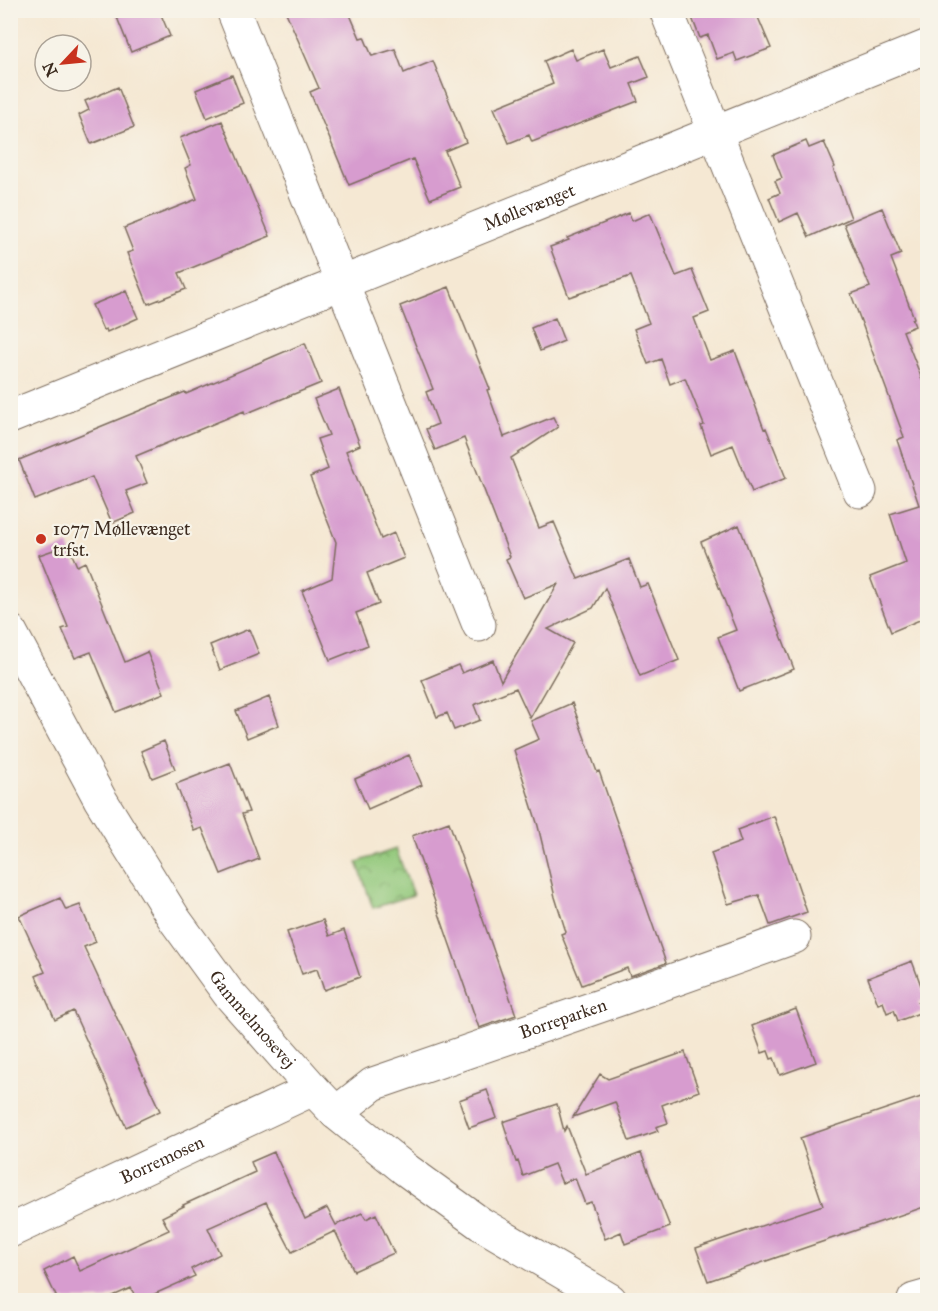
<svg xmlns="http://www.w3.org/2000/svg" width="938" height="1311" font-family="'IM FELL Great Primer',serif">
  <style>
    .park { fill: url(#park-crowns); stroke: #66794c; stroke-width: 1.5 }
    .building { fill: #d79ccf }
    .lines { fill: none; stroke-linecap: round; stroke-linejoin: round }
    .minor-casing { stroke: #7c6c5d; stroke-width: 35 }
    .minor { stroke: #fff; stroke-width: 33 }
    .poi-dot { fill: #c8321e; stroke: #f7f3e8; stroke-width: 2 }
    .labels { text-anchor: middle; stroke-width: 4.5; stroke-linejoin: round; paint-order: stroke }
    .street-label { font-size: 18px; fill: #3b2a1e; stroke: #f7f3e8 }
    .poi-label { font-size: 18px; fill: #3b2a1e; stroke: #f7f3e8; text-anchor: start }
  </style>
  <defs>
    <pattern id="park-crowns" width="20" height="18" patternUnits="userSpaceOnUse" patternTransform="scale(1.5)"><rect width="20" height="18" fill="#92c87a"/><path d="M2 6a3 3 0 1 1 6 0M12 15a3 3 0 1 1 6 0" fill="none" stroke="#78a363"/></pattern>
  </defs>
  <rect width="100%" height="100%" fill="#f7f3e8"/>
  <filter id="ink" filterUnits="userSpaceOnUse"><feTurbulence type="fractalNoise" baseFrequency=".0167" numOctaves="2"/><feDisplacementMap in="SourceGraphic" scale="12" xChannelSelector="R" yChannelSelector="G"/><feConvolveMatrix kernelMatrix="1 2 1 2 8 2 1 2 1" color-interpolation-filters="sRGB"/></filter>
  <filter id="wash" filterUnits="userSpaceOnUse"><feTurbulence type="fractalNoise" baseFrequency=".008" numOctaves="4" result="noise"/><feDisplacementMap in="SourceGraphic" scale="24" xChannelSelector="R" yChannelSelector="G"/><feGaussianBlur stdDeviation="1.35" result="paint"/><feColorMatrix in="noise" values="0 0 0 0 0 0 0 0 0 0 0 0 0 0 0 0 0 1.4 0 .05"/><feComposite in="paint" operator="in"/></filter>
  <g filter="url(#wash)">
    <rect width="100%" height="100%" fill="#f5e8d3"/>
    <!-- park -->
    <path class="park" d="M396,849L413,895L373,908L357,862Z"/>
    <g id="blocks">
      <!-- building -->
      <path class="building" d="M114,10H159L170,36L131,52Z
        M285,10H348L360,38L364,37L372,56L395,49L404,73L433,61L466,142L445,151L460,187L430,199L413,159L349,185L310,92L319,88Z
        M689,10H765L757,15L771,48L737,61L734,53L717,59L708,35L700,38Z
        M571,49L576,60L603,49L611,67L640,56L649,77L631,84L638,101L532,142L529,135L509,143L494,108L553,84L544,61Z
        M232,75L243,103L207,118L196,90Z
        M118,87L134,127L91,144L79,115L89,110L85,101Z
        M222,121L270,236L179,273L186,289L148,304L127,253L133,251L124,228L197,199L185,168L191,165L180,138Z
        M806,141L809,148L824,142L835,167L833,168L851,218L809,237L798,213L779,222L769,198L780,193L775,181L782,178L773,155Z
        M882,208L901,254L891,258L914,318L912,319L915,326L903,331L927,392V617L891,632L870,577L906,563L890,514L919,505L897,440L904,437L851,294L870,287L844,224Z
        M629,213L632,221L650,213L676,276L692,270L709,312L694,318L710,360L735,351L764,429L766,428L786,478L752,492L733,445L711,454L701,426L704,425L685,378L670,384L661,359L648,364L634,329L649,323L631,276L569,297L550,247L569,240L567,238Z
        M449,287L490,389L487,390L504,437L553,417L558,427L511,458L539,528L554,522L578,579L629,559L640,587L648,584L679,660L640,676L605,588L593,608L548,629L573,643L530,718L516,688L474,705L480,720L454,730L447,713L437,717L422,680L458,665L462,673L493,660L501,681L558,584L523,598L506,559L510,557L464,438L435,450L426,429L438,424L426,392L433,389L400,306Z
        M126,291L138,318L107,332L106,329L103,330L92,305Z
        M555,318L564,341L540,351L531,328Z
        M305,343L321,383L245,414L244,411L136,456L147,483L126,491L135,513L112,523L92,477L35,500L19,460L185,392L186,394Z
        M339,389L360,445L346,451L381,539L394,533L404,558L367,573L379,604L356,613L368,645L330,660L302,591L332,578L336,542L310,477L328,469L317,439L329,435L314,399Z
        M739,525L794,669L739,691L718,637L736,630L701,542Z
        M68,545L77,566L85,562L125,662L147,652L164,693L116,712L91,652L75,658L62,629L68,627L39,555Z
        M249,629L259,654L220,670L210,645Z
        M269,697L279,725L247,738L236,711Z
        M572,703L597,772L599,771L666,963L630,976L627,968L582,985L561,934L566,932L555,897L538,826L514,750L539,739L531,721Z
        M164,741L175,769L152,778L141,751Z
        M409,755L422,785L368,809L355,779Z
        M230,763L249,812L242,814L259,859L221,874L202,828L194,831L176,784Z
        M774,816L807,912L770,925L759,895L728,904L711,853L741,842L737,830Z
        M449,822L516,1015L479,1028L412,836Z
        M60,898L66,910L80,905L96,942L84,947L160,1111L126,1127L73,1011L55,1020L36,976L45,972L19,916Z
        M323,920L329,936L344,930L360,977L324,990L317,969L302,974L287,932Z
        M912,961L926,999L918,1002L922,1012L898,1021L894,1010L887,1013L883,1002L878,1004L868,978Z
        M796,1009L816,1062L780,1075L774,1058L771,1059L768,1051L762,1053L752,1026Z
        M685,1052L699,1091L662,1105L668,1123L656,1127L658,1131L629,1141L615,1102L573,1117L600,1074L608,1079Z
        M487,1090L497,1118L469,1128L459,1100Z
        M927,1095V1206L708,1281L696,1248L823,1205L800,1138Z
        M557,1104L564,1131L567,1126L586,1174L641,1153L670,1227L625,1244L621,1232L605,1239L591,1202L585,1204L575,1178L562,1183L554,1164L523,1176L518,1161L516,1162L503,1122Z
        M274,1152L305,1219L327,1208L336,1225L362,1213L366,1219L376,1214L394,1253L354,1271L335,1231L292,1252L266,1202L208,1228L220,1254L191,1269L195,1276L141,1300H137L131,1288L104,1300H58L44,1271L73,1256L80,1271L169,1230L162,1217L184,1206L183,1205L255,1172L251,1162Z"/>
    </g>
  </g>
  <g filter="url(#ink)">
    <use href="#blocks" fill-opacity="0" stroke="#7c6c5d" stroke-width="1.5"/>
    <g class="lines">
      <!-- minor casing -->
      <g class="minor-casing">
        <g id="minor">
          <path d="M233,10L479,625"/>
          <path d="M666,10L860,491"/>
          <path id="s1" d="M10,417L928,46"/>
          <path id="s2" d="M10,631L100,799L175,920L229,994L313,1089L336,1113L405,1169L481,1224L610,1300"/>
          <path id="s3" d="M336,1113L373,1084L623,998L794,937"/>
          <path id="s4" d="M10,1231L313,1089"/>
          <path d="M914,1300L928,1296"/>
        </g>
      </g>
      <!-- minor -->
      <use href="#minor" class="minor"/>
    </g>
  </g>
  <!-- markers -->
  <circle class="poi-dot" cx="41" cy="539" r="6"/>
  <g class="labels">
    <!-- street labels -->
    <g class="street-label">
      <text dy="6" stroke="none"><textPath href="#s1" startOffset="560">Møllevænget</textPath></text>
      <text dy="6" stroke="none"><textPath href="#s2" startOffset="459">Gammelmosevej</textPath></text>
      <text dy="6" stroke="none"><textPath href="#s3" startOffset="248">Borreparken</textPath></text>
      <text dy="6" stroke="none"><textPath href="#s4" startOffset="168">Borremosen</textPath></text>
    </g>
    <!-- poi labels -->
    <g class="poi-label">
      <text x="53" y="535">1077 Møllevænget<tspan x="53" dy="21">trfst.</tspan></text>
    </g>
  </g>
  <!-- margin -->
  <rect width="938" height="1311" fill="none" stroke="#f7f3e8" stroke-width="36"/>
  <!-- north arrow -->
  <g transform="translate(63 63) rotate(244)"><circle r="28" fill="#f7f3e8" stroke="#aca397" stroke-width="1.5"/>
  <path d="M0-4.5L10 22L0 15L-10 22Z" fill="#c8321e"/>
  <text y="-9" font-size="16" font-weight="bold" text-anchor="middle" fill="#3b2a1e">N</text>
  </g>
</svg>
